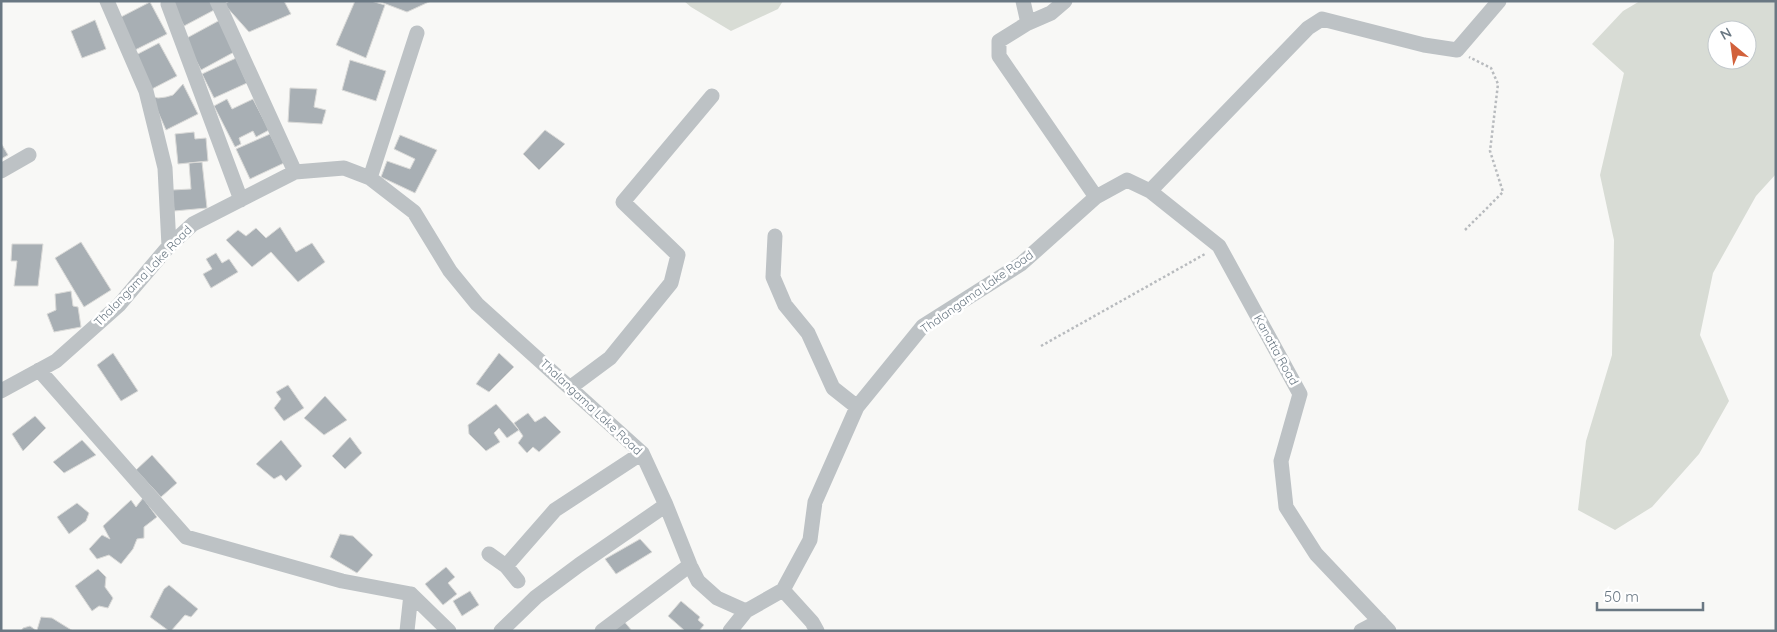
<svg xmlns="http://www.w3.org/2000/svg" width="1777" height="632" font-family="Quicksand,sans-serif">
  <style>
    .green { fill: #d8dcd5; fill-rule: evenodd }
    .building { fill: #a8afb4; stroke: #dadad8 }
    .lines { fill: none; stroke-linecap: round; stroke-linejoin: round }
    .path { stroke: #b8bbbe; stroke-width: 2.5; stroke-dasharray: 2.5 2.5; stroke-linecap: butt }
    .street { stroke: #bdc2c5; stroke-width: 15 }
    .labels { text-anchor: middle; stroke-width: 5; stroke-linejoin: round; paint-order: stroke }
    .street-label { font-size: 12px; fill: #6a7883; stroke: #fff }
  </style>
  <rect width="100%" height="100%" fill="#f8f8f6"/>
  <!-- green -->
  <path class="green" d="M684,1H783L778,9L731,31L691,7Z
    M1640,1H1776V174L1756,196L1713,273L1700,335L1729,401L1699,454L1652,507L1615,530L1578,510L1586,441L1612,355L1614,240L1600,175L1624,73L1592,44L1623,11ZM1717,30H1747V60H1717Z"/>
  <!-- building -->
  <path class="building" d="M171,1H212L216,9L184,26Z
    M230,1H284L291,14L249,32L224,4Z
    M355,1H371L385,5L366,58L336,45Z
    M378,1H431L407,12Z
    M150,2L167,34L135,50L119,18Z
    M95,20L106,49L82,58L71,31Z
    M220,20L236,51L201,70L185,39Z
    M159,43L177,76L152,89L134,56Z
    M236,58L247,83L214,98L202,74Z
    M350,60L386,71L376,101L342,90Z
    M183,84L198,114L166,130L151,96L158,98L166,97L173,95Z
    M290,88L317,89L314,107L326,110L322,124L288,122Z
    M227,99L232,109L253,99L269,130L256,137L253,131L239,138L241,144L235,147L214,106Z
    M545,130L565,144L539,170L523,154Z
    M194,132L195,139L206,138L208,161L178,164L175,134Z
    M270,134L284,163L250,179L236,149Z
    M400,135L437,150L415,193L381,177L387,161L410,169L415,159L394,149Z
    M1,143L8,155L1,159Z
    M202,162L207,208L174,211L172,190L191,189L189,163Z
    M280,227L296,252L312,243L325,262L298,282L271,252L252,267L226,240L238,230L246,236L256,228L266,238Z
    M81,242L111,290L84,307L55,258Z
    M12,244H43L38,286H14L17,261H11Z
    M216,253L222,263L229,259L238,272L211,288L203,274L212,269L206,259Z
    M71,291L73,306L78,307L81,327L54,332L47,314L56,310L55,294Z
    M113,353L138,391L121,401L97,365Z
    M499,353L514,367L489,392L476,384Z
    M288,385L304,408L284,421L274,408L281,399L276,392Z
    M325,396L347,420L324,435L304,418Z
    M496,404L519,430L507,438L499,428L494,433L500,442L486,451L469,434L468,425Z
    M528,413L535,422L545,416L561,432L539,452L533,447L527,453L518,443L523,436L514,423Z
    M35,416L46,428L23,451L12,434Z
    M350,437L362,453L345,469L332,456Z
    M82,440L96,455L64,473L53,462Z
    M281,440L302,466L286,481L281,475L274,479L256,464Z
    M152,455L177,483L161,497L136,470Z
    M143,498L157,517L144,527V538L137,539L133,549L121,564L109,555L97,559L89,549L102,535L110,539L103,526L131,500L136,507Z
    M77,503L89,513L86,521L69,534L57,517Z
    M340,534L353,536L373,555L357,573L330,557Z
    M640,539L652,552L616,574L605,559Z
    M446,567L455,577L448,583L457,594L443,605L425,584Z
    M98,569L106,577L105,587L113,598L108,608L99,606L92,611L75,586Z
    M169,585L198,609L191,617L185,615L171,631H169L150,617L164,589Z
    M470,591L479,605L462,616L453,601Z
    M681,601L700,617L698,620L704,625L699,631H685L668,616Z
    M41,617L52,618L73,631H39L37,630Z
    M623,620L632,631H610Z
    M30,626L37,631H21L23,628Z"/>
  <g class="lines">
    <!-- path -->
    <path class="path" d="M1465,230L1503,192L1490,151L1498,84L1491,68L1469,57
      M1041,346L1205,254"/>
    <!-- street -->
    <path class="street" d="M107,1L146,91L165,168L169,246
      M217,1L295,172
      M1023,1L1028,23L1051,13L1065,1
      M168,4L241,200
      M1028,23L999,41V56L1096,197
      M1,171L29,155
      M370,178L417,33
      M1150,191L1308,28L1322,19L1424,45L1457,50L1499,1
      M775,236L773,277L785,305L808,333L833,388L857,407
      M39,370L186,537L342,581L411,594L449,631
      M571,387L610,358L671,283L678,255L623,202L712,96
      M1,391L56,361L119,305L169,246L193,224L295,172L344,168L370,178L414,212L450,271L477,304L642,453L666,505L690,565L698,581L717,598L746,611L783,590L810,540L815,502L857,407L923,326L1021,264L1096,197L1127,180L1150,191L1219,246L1300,394L1281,461L1286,507L1316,554L1389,631
      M489,554L506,566L518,581
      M506,566L555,510L642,453
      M783,590L812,622L817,631
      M407,631L411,594
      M501,631L536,597L579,565L666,505
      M602,631L690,565
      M730,631L746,611
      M1361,631L1380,621"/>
  </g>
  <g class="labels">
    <!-- street labels -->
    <g class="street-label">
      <text transform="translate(143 276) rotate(-46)" y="4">Thalangama Lake Road</text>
      <text transform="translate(977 292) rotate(-35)" y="4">Thalangama Lake Road</text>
      <text transform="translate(1276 350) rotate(61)" y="4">Kanatta Road</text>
      <text transform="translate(591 407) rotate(43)" y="4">Thalangama Lake Road</text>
    </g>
  </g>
  <!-- border -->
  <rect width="1777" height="632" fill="none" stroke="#6a7883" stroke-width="5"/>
  <!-- north arrow -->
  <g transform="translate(1732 45) rotate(331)"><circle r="24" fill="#ffffff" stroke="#c3c9cd"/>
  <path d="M0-4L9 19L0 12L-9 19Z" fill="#d2613b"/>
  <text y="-8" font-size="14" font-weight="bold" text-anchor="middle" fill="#6a7883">N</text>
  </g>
  <!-- scale -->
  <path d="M1597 602v8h106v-8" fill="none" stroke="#6a7883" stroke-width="2.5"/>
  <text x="1604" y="602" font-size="15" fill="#6a7883" stroke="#ffffff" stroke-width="4" paint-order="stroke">50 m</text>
</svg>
